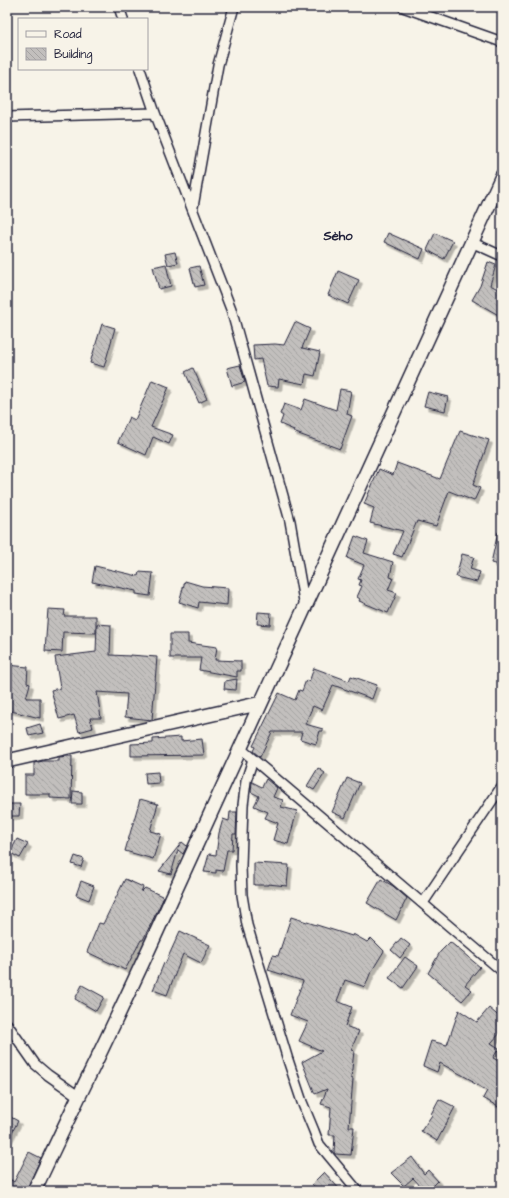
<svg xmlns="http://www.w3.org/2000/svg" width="509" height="1198" font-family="'Architects Daughter',sans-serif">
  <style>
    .building { fill: url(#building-back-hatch); stroke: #22223b; filter: url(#shadow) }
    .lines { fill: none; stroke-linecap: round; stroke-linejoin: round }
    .street-casing { stroke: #22223b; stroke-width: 12 }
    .secondary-casing { stroke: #22223b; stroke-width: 16 }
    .street { stroke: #f7f3e8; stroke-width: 9 }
    .secondary { stroke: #f7f3e8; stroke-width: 13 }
    .labels { text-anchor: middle; stroke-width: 3; stroke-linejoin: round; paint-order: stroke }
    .quarter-label { font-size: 13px; font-weight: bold; fill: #22223b; stroke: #f7f3e8 }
  </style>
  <defs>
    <pattern id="building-back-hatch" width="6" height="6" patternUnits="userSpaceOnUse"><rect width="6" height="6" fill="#c2bfbd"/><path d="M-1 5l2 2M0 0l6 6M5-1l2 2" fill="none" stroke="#a6a4a3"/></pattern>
    <filter id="shadow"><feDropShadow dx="3.5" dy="3.5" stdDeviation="0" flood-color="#0004"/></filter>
  </defs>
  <rect width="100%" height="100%" fill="#f7f3e8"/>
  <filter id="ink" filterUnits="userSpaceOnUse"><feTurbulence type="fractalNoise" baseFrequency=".025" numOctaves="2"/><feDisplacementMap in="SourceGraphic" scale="8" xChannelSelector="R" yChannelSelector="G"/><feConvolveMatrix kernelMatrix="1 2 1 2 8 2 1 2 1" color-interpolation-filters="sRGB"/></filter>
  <g filter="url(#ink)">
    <!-- building -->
    <path class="building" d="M388,233L424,249L420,259L384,242Z
      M435,233L453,241L444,259L427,250Z
      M175,252L178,263L168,265L165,254Z
      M488,262L496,265L490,285L502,291V317L472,300L480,286Z
      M166,264L171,286L159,289L153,267Z
      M199,266L204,285L195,287L190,268Z
      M338,271L359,280L348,304L328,295Z
      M295,322L310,329L302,348L320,352L315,376L306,374L304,384L279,379L278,387L267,386L261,359L254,360L253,345L275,344L284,345Z
      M102,324L115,328L104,367L90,363Z
      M240,365L245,382L232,386L227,368Z
      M193,368L207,399L199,403L185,372Z
      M152,380L169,387L151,427L173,435L169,444L153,437L146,455L118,442L129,417L135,420Z
      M340,389L351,391L347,414L352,416L340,449L293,432L294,430L280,424L283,416L280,414L284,404L301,410L305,399L336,410Z
      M428,392L448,397L445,411L424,406Z
      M460,431L489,440L473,485L480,488L474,501L449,491L436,526L417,521L402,557L393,554L403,531L370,523L374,508L364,504L379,469L393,475L397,463L440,479Z
      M498,532H502V566L491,563Z
      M355,536L368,541L364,553L393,562L390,577L393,578L388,590L397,593L388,613L359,601L360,599L357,597L362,586L359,585L361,580L358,579L364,565L347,558Z
      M462,554L474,557L470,569L480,572L477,582L456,577Z
      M95,566L138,576L139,572L153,573L150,596L136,594V591L92,582Z
      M185,581L202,586L228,588L227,605L199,602L198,608L179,602Z
      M48,609L65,610L64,616H96V633L63,632L62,652L45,651Z
      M258,612L271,613L270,625L257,624Z
      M97,624L111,625L110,655L130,656V655L157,657L152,720L125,717L127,694L97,692L101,718H90L93,728L79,732L74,715L59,719L51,690L60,688L55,657L96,652Z
      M170,634H188V643L217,647L215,660L241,661V671H237V677L199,670L201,658H170Z
      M7,665L28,667L27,683L30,684L26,698H40V718L7,710Z
      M314,668L349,681L351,676L377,685L372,699L333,685L322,710L313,706L305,724L323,729V731H320L316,744L300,739L302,732H272L260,757L253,751L255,747L253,746L279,693L295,700L299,690L302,691L306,680L309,682Z
      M237,679L236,690L224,689L225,681Z
      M40,724L43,733L29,736L27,728Z
      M181,737V741L202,739L204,755L131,756V744L153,743V739Z
      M67,756H72L71,799L50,798V794H25V775H34V763L43,761H59V757Z
      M318,768L325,773L314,790L307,786Z
      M158,772L159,783L146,784L145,773Z
      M347,778L360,783L345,818L332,812Z
      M266,779L277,788L273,797L283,800L281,807L297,811L288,844L273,840L278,823L265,818L268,812L254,806L259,796L251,792L252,782L262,787Z
      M73,791L82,792V804H72Z
      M140,799L158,804L150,831L161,834L153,859L125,851Z
      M8,804H20L19,816H8Z
      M230,812H237L236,834H233L232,850H227L223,871L216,870V873L204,872L209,854L216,855L219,833L223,819L229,821Z
      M17,839L28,844L20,858L10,853Z
      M182,842L187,846L183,854L178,850L171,874L159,871Z
      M75,856L84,859L81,867L72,864Z
      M254,863L289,865L287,886L268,884V885H254Z
      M125,879L143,887L141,892L145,888L164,897L143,940H141L125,970L87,952L99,923L103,924Z
      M381,879L393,886L407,898L396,920L367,903Z
      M81,881L94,886L89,900L76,895Z
      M291,917L352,936L353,934L367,942L371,938L384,951L370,974L365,987L345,980L337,1001L352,1007L345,1026L359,1031L351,1050L354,1051L351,1078L353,1079L349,1127H354L351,1155L335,1154L334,1152L335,1135H329L331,1107L321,1104L327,1089L315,1094L302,1062L322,1051L299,1041L308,1022L290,1015L303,981L268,970L273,955L278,956Z
      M180,931L210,945L201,963L183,954L167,995L153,990L164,963L165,964Z
      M401,938L410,945L400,958L391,950Z
      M450,942L480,967L465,985L472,990L462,1001L428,973L440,952Z
      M405,957L418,966L403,988L389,978Z
      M82,985L104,997L96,1011L75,999Z
      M489,1008L502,1019V1031L491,1043L499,1048L493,1058L502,1063V1109L483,1098L487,1091L472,1082L473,1081L440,1063L437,1072L423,1066L431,1041L447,1045L459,1010L477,1022Z
      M439,1099L455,1107L437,1141L421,1131L432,1115L431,1114Z
      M7,1115L18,1121L7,1142Z
      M29,1152L41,1158L26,1191H7V1177L14,1182Z
      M412,1157L424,1174L428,1170L438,1181L428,1191H425L413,1178L404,1186L391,1173Z
      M324,1172L341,1191H318L312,1184Z"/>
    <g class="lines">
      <!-- street casing -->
      <g class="street-casing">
        <path id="street" d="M119,7L123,19
          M403,7L502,42
          M140,69L155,113L231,309L290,521L305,607
          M7,117L155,113
          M193,207L218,65L234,7
          M471,242L502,256
          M241,749L502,971
          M253,759L246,781L243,805L241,866L242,895L247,925L288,1060L302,1102L314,1131L319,1144L358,1191
          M423,903L502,786
          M7,1024L35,1064L48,1075L78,1096"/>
      </g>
      <!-- secondary casing -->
      <g class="secondary-casing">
        <path id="secondary" d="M7,761L261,703
          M34,1191C79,1094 128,998 171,900L502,176"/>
      </g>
      <!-- street -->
      <use href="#street" class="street"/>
      <!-- secondary -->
      <use href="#secondary" class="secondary"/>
    </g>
  </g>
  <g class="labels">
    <!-- quarter labels -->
    <g class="quarter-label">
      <text x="338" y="240">Sèho</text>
    </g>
  </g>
  <!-- margin -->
  <rect width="509" height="1198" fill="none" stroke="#f7f3e8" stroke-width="24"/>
  <rect x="12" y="12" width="485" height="1174" fill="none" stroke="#22223b" stroke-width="1.5" filter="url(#ink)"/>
  <!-- legend -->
  <rect x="18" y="18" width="130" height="52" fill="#f7f3e8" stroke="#a29fa3"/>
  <rect x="26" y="31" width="20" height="6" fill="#f7f3e8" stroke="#a29fa3"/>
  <text x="54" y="38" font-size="12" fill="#22223b">Road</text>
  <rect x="26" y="48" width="20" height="12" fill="url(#building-back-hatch)" stroke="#a29fa3"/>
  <text x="54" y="58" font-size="12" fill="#22223b">Building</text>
</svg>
